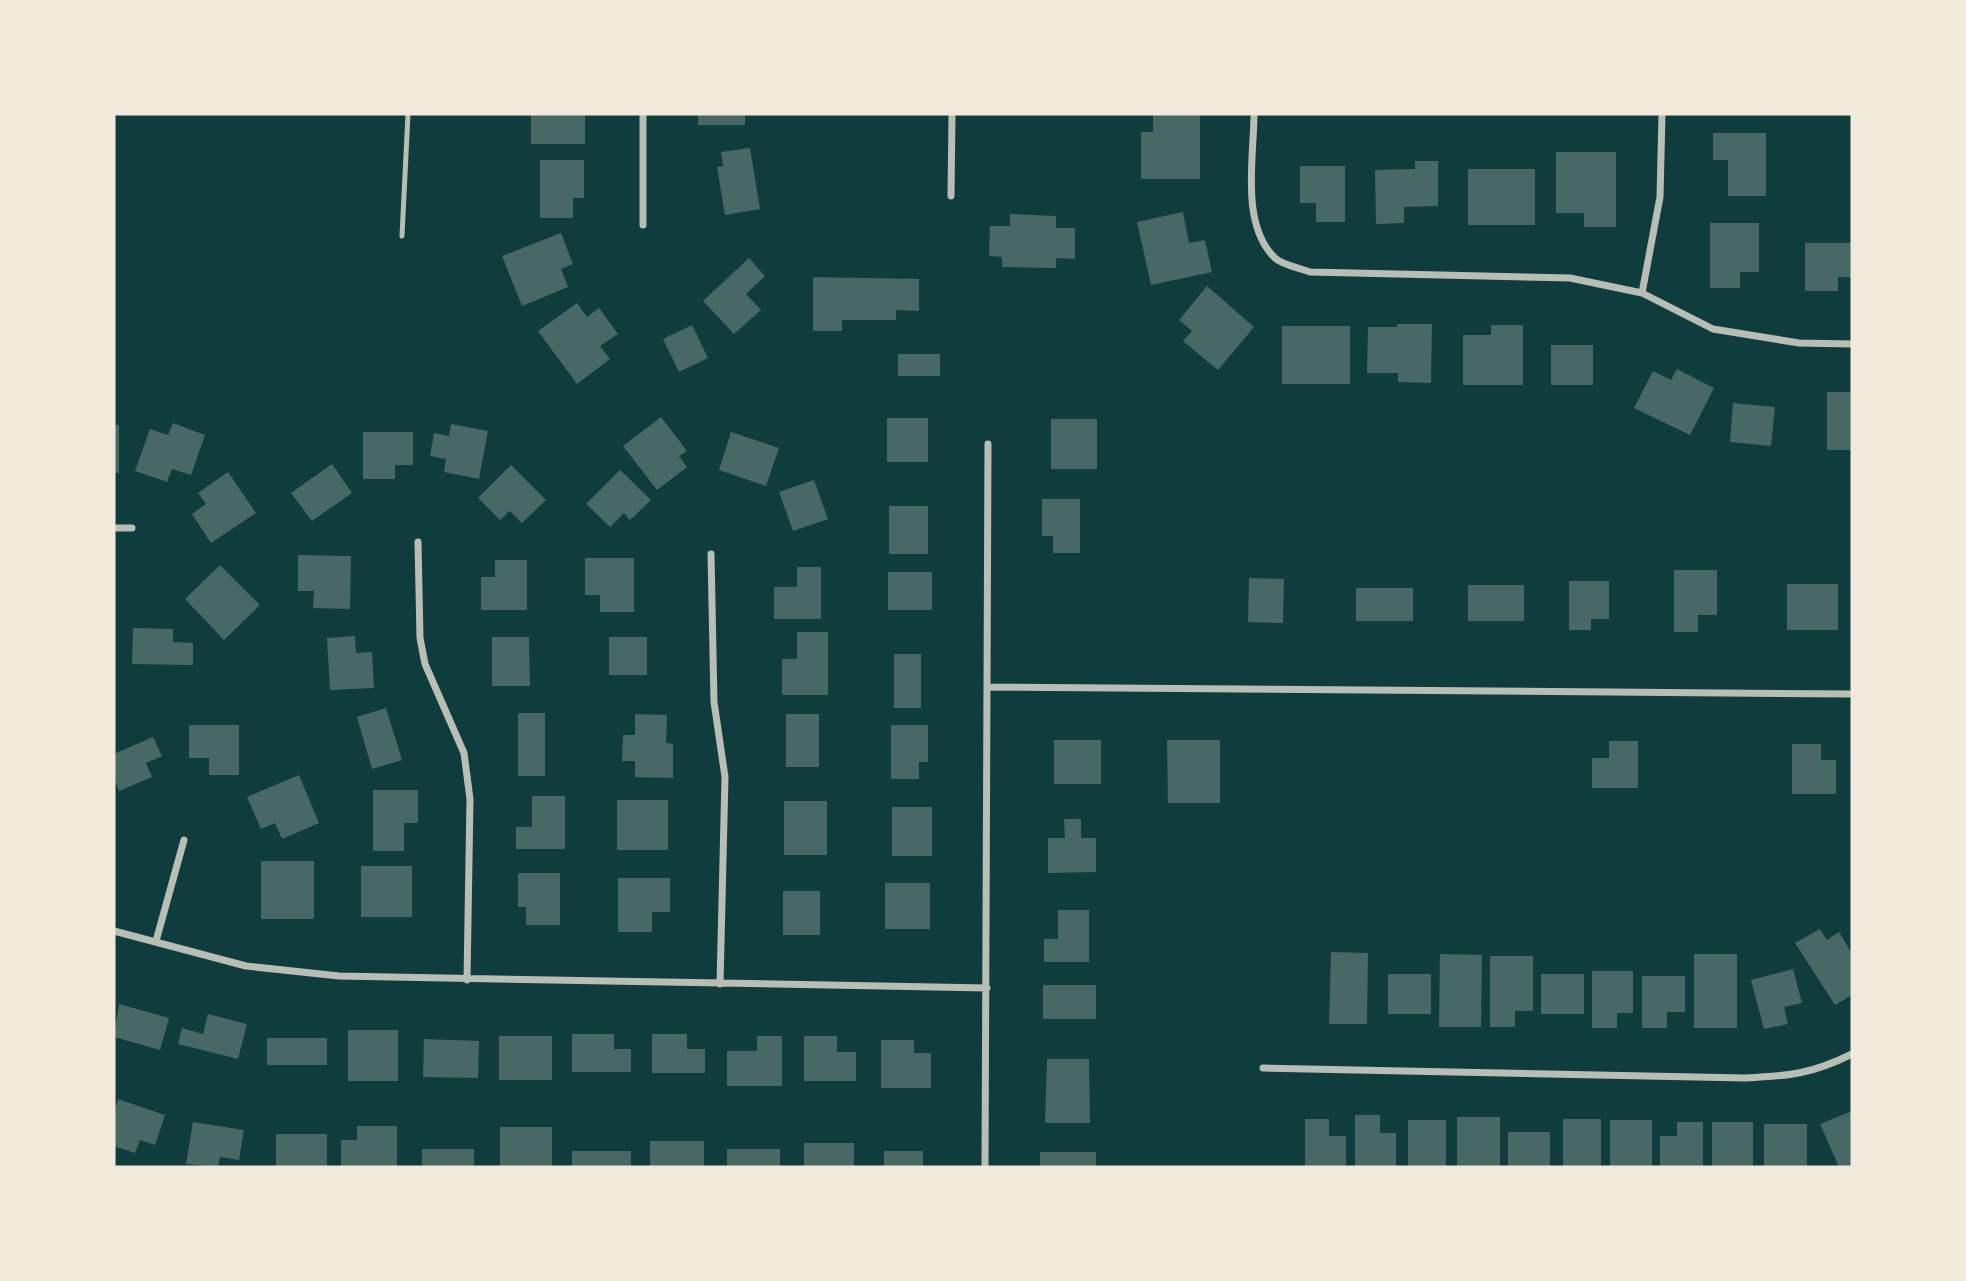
<svg xmlns="http://www.w3.org/2000/svg" width="1966" height="1281" font-family="'Sofia Sans Condensed',sans-serif">
  <style>
    .building { fill: #486865 }
    .lines { fill: none; stroke-linecap: round; stroke-linejoin: round }
    .service { stroke: #b8beb3; stroke-width: 5 }
    .minor { stroke: #b8beb3; stroke-width: 7 }
  </style>
  <rect width="100%" height="100%" fill="#0f3d3e"/>
  <!-- building -->
  <path class="building" d="M531,114H585V144H531Z
    M698,114H745V125H698Z
    M1153,115H1200V179H1141V132H1153Z
    M1713,133H1766V196H1728V160H1713Z
    M750,148L760,209L725,215L717,167L723,166L721,152Z
    M1556,152H1616V227H1584V213H1556Z
    M540,160H584V198H573V218H540Z
    M1415,161H1438V206L1404,207V223L1376,224L1375,170L1415,169Z
    M1300,166H1345V222H1316V203H1300Z
    M1468,169H1535V225H1468Z
    M1183,212L1189,243L1205,240L1212,272L1151,285L1137,222Z
    M1010,214L1056,216V228H1075V259L1056,258V268L1002,267V257L989,256L990,226H1010Z
    M1710,223H1759V272H1740V288H1710Z
    M561,233L573,264L561,269L568,287L522,306L502,256Z
    M1805,243H1852V277H1838V291H1805Z
    M749,258L765,276L746,294L761,310L734,334L703,301Z
    M813,277L919,279V311L896,310V320H842V331H813Z
    M1207,286L1254,327L1218,370L1183,341L1192,331L1179,320Z
    M577,303L587,317L599,308L618,334L600,346L610,359L577,384L538,331Z
    M1397,324H1432L1431,383L1398,382V373H1367L1368,327H1397Z
    M692,325L708,358L679,372L663,339Z
    M1491,325H1523V385H1463V335H1491Z
    M1282,326H1350V384H1282Z
    M1551,345H1593V385H1551Z
    M898,354H940V376H898Z
    M1677,369L1714,388L1690,435L1634,408L1653,371L1671,380Z
    M1827,392H1852V450H1827Z
    M1733,403L1775,407L1771,446L1730,442Z
    M661,417L687,451L679,456L687,467L657,490L623,446Z
    M887,418H928V462H887Z
    M1051,419H1097V469H1051Z
    M173,423L205,435L191,475L172,469L167,482L135,471L150,429L168,435Z
    M451,424L488,431L479,479L444,472L446,459L430,456L434,433L449,436Z
    M114,425H119V473H114Z
    M363,432H413V465H395V479H363Z
    M731,432L779,448L766,486L719,470Z
    M332,464L352,493L312,521L291,493Z
    M511,465L546,500L522,523L510,511L500,520L478,498Z
    M620,470L651,500L630,520L624,513L610,527L586,504Z
    M228,472L256,513L211,543L192,514L206,504L198,493Z
    M814,480L828,519L793,531L779,492Z
    M1042,499H1080V553H1053V536H1042Z
    M889,506H928V554H889Z
    M298,555L351,556L350,609L313,608L314,591H298Z
    M585,558H634V612H600V595H585Z
    M495,560H527V610H481V577H495Z
    M220,565L260,605L224,640L185,599Z
    M797,567H821V619H774V587H797Z
    M1674,570H1717V615H1698V632H1674Z
    M888,572H932V610H888Z
    M1249,578L1284,579L1283,623L1248,622Z
    M1569,581H1609V619H1591V630H1569Z
    M1787,584H1838V630H1787Z
    M1468,585H1524V621H1468Z
    M1356,588H1413V621H1356Z
    M133,628L173,629V642L193,643V665L132,664Z
    M797,632H828V695H782V659H797Z
    M355,636L356,653L372,652L374,688L330,690L327,638Z
    M492,637H529L530,686H492Z
    M609,637H647V675H609Z
    M894,654H921V708H894Z
    M386,708L402,760L372,769L357,717Z
    M518,713H545V776H518Z
    M635,714L667,715L666,743L673,744V778L635,777V761H622L623,735H635Z
    M786,714H819V767H786Z
    M189,725H239V775H209V758H189Z
    M891,725H928V762H919V779H891Z
    M153,737L162,756L146,763L152,777L119,791L114,778V754Z
    M1054,740H1101V784H1054Z
    M1167,740H1220V803H1168Z
    M1609,741H1638V788H1592V758H1609Z
    M1792,744H1821V760H1836V794H1792Z
    M299,775L319,823L282,839L275,823L261,829L247,797Z
    M373,790H418V823H404V851H373Z
    M532,796H565V849H516V827H532Z
    M617,800H668V850H617Z
    M784,801H827V855H784Z
    M892,807H932V856H892Z
    M1064,819H1081V838H1096V872L1048,873V838H1065Z
    M261,861H314V919H261Z
    M361,866H412V917H361Z
    M518,873H560V925H526V907H518Z
    M618,878H670V912H652V932H618Z
    M885,883H930V929H885Z
    M783,891H820V935H783Z
    M1058,910H1089V962H1044V939H1058Z
    M1820,929L1827,940L1839,932L1852,954V995L1835,1005L1795,943Z
    M1331,952L1368,953L1367,1024H1329Z
    M1440,954L1482,955L1481,1027H1439Z
    M1694,954H1737V1028H1694Z
    M1490,956H1533V1011H1515V1027H1490Z
    M1793,969L1802,1003L1784,1007L1788,1024L1764,1029L1751,980Z
    M1592,971H1633V1013H1617V1028H1592Z
    M1388,974H1431V1014H1388Z
    M1541,974H1584V1014H1541Z
    M1642,976H1685V1012H1667V1028H1642Z
    M1043,985H1096V1019H1043Z
    M119,1004L169,1018L160,1050L114,1037Z
    M208,1014L247,1024L238,1059L178,1044L182,1028L203,1034Z
    M348,1030H398V1081H348Z
    M572,1034H614V1049H631V1072H572Z
    M652,1034H687V1049H705V1073H652Z
    M499,1036H552V1080H499Z
    M757,1036H782V1086H727V1051H757Z
    M804,1036H837V1052H856V1081H804Z
    M267,1038H327V1065H267Z
    M424,1039L479,1041L478,1078L423,1077Z
    M881,1040H914V1053H931V1088H881Z
    M1047,1059H1089L1090,1123H1045Z
    M118,1099L165,1115L155,1145L140,1140L135,1153L114,1146V1111Z
    M1852,1111V1167H1839L1820,1124Z
    M1355,1115H1380V1133H1396V1167H1355Z
    M1457,1117H1500V1167H1457Z
    M1305,1119H1329V1136H1346V1167H1305Z
    M1563,1119H1601V1167H1563Z
    M1408,1120H1446V1167H1408Z
    M1610,1120H1652V1167H1610Z
    M193,1122L244,1130L239,1160L220,1157L218,1167L186,1164Z
    M1677,1122H1703V1167H1660V1136H1677Z
    M1712,1122H1753V1167H1712Z
    M1764,1124H1807V1167H1764Z
    M357,1126H397V1167H341V1140H357Z
    M500,1127H552V1167H500Z
    M1508,1132H1550V1167H1508Z
    M276,1134H327V1167H276Z
    M650,1141H704V1167H650Z
    M804,1143H854V1167H804Z
    M422,1149H474V1167H422Z
    M727,1149H780V1167H727Z
    M572,1151H631V1167H572Z
    M884,1151H923V1167H884Z
    M1040,1152H1096V1167H1040Z"/>
  <g class="lines">
    <!-- service -->
    <path class="service" d="M402,236L408,114"/>
    <!-- minor -->
    <path class="minor" d="M1254,114C1254,157 1240,224 1275,258C1282,265 1300,268 1310,272L1570,278L1642,293L1713,329L1799,343L1852,344
      M951,196L952,114
      M643,225V114
      M1642,293L1660,197L1662,114
      M114,528H132
      M418,542L420,638L425,664L464,753L470,799L467,980
      M711,554L714,702L725,777L720,984
      M987,687L1852,694
      M114,931L246,966L339,976L987,988
      M156,941L184,840
      M1263,1068L1745,1078C1789,1076 1812,1074 1852,1054
      M985,1167L988,444"/>
  </g>
  <!-- border -->
  <rect width="1966" height="1281" fill="none" stroke="#f1e9da" stroke-width="231"/>
</svg>
